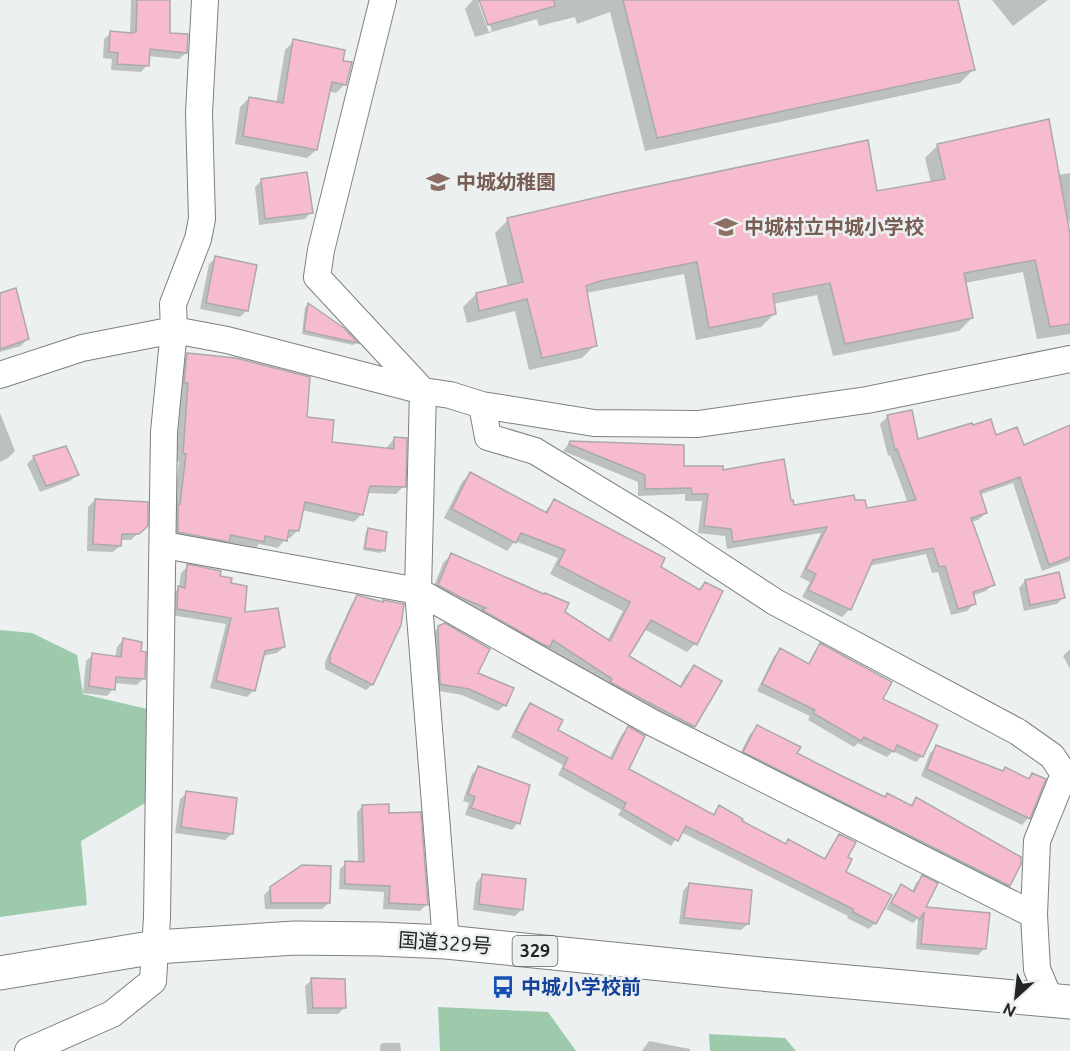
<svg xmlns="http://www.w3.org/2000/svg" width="1070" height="1051" font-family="Ubuntu,'Noto Sans JP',sans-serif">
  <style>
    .green { fill: #9ccaab }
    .shadow { fill: #0003; fill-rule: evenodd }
    .building { fill: #f7bbce; stroke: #aca9aa; stroke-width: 1.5 }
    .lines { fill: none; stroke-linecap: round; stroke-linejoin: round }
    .minor-casing { stroke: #7d7f81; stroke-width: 28 }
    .highway-casing { stroke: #7d7f81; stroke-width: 35 }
    .minor { stroke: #fff; stroke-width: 26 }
    .highway { stroke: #fff; stroke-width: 33 }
    .labels { text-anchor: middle; stroke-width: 5; stroke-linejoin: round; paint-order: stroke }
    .shield { fill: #edf0f1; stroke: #606162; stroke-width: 1.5 }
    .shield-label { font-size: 18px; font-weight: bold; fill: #232424 }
    .education-label { font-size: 20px; font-weight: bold; fill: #785e54; stroke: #edf0f1; text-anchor: start }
    .street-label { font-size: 20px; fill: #232424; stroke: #edf0f1 }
    .transit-label { font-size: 20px; font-weight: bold; fill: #164399; stroke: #edf0f1; text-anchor: start }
  </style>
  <rect width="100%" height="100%" fill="#edf0f1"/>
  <!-- green -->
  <path class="green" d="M0,630L32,633L77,655L83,694L147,709V802L81,841L87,905L0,917Z
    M438,1007L548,1012L576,1051H440Z
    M709,1034L785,1038L796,1051H710Z"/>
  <!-- shadow -->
  <path class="shadow" d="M131,0H169L168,35L186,53L179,59L148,56L147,65L141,72L111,70L112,59L103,58L104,39L111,33L130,34Z
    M473,0H956L973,70L960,83L645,151L610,12L577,24L575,17L539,26L537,19L475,37L465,9ZM478,2H481L492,31L489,32Z
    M992,0H1048L1013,26Z
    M294,41L341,62L345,84L336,93L328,91L316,150L307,158L235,144L240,107L249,98L276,104L285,50Z
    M938,145L1058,175L1070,173V224L1065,212L1070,244V334L1037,339L1023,272L965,283L972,318L959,331L833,356L817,295L773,304L774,314L761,327L696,340L684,274L586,293L595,345L582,358L529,370L515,311L467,323L463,307L476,294L508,287L495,233L508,220L876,193L931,183L925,158Z
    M262,180L311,212L305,219L259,225L255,187Z
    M216,258L247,310L240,317L200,309L209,264Z
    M0,294L27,339L21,346L0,352Z
    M308,305L343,329L356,343L353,345L302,334L305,307Z
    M187,355L305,418L331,444L387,450V447L394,439L404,486L396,494L367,493L362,514L354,522L302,510L298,530L290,538H286L278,548L259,544L255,549L226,543L220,548L171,540L179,461H176L181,390H177L180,363Z
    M0,413L15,451L8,458L0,462Z
    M887,417L917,441L995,437L1023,447L1070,496V561L1042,571L1013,483L979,495L986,513L978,520L971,522L993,584L986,591L972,596L974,604L967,611L951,615L938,572L932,573L926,554L869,566L850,609L842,617L802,597L810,582L800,577L821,533L727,549L725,536L698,533L702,501H685V494L638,496V482L563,451L570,442L682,467L722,472L790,502L793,507L854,502L866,510L908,503L890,455L888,456L880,424Z
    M34,457L77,475L70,481L40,492L27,464Z
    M470,474L544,513L554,500L698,590L705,583L695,644L687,652L644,629L627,657L679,688L686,675L694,667L720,682L694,726L686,735L605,687L547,648L541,654L431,594L443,563L451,555L544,596L563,612L607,641L623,611L550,574L558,558L515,541L507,551L444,518L462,482Z
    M95,500L146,525L131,540H120V546L113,552L87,551L88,507Z
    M369,530L383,550L380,553L363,550L366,532Z
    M188,566L218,577L243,614L284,647L277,653L262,656L254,690L247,697L210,688L226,624L171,615L172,595L179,588L181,573Z
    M1025,581L1063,598L1057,604L1024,611L1019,588Z
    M358,597L400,625L372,685L366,690L325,669V662L352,603Z
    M439,627L477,674L505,705L498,711L462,695L434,690L432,634Z
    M123,640L140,652L144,678L137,685L114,683L113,689L107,696L83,693L86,661L93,655L115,658L117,647Z
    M821,645L881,700L922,756L916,762L893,751L887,757L858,743L854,747L808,720L810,716L757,691L774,656L780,650L808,664L815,651Z
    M1070,649V669L1063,656Z
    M530,705L556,730L609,759L622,734L628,728L627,769L712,816L719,807L740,822L785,845L788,841L823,860L834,842L840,836L846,858L844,873L875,923L869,929L847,918L848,916L681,832L671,846L618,815L621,810L558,775L563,765L511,737L524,711Z
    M757,727L795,754L884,798L909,806L916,799L1009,885L1001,893L737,760L750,734Z
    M937,746L1002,772L1005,769L1027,780L1033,775L1028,818L1022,825L921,776L930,753Z
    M479,768L518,823L512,830L465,815L469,803L463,801L472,774Z
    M187,793L232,834L225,840L175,833L180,799Z
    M363,806L388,814L426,905L420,911L383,909L384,892L339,889L340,869L346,863H358L357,812Z
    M482,876L522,909L515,916L473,910L476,883Z
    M922,877L924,908L984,949L978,955L916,949L918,918L913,923L886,909L896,892L901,886L912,892L916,883Z
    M689,884L748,924L741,930L679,924L683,891Z
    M271,888L329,903L322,909H265L264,895Z
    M312,980L344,1008L338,1014H307L305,986Z
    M649,1041L690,1049V1051H642Z
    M382,1043H400L401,1051H380V1046Z"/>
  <!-- building -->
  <path class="building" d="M137,0H170V33L188,34L187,53L150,49L149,66L117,64L118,53L109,52L110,31L132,33L136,32Z
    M479,0H554L555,6L488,25Z
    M623,0H958L975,70L657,138Z
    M293,39L345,50L343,61L352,62L346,85L332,82L317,150L243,136L249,97L283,103Z
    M1049,119L1070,234V324L1050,327L1035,260L964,273L973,318L845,344L830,283L773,294L776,314L709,328L697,262L600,281L586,286L597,346L542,358L527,299L479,311L476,293L523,282L507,218L616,193L868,140L877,191L945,179L937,144Z
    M307,172L313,213L265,219L261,179Z
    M215,256L257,265L248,311L206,303Z
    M16,288L29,339L0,349V293Z
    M308,303L344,328L358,343L304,331Z
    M187,353L236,358L310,377L307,417L334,420L332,442L394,449V437L407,438L406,487L370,486L363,515L305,502L299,531L289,530L287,541L265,536L264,542L231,535L229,542L178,532V504H180L186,454L183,453L188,383H184Z
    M912,410L918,439L972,423L973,425L991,419L996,435L1017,427L1024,445L1070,425V557L1049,565L1020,477L980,491L987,513L971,518L995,585L973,592L976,604L958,609L945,566L939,567L933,548L873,560L851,610L808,590L816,574L806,569L827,527L733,542L731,529L704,526L708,494H692L691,488L645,489V475L569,444L570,441L684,445V466H723V470L784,459L791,500H793L794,505L854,495L855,500H865L867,508L916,500L897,449L895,450L887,415Z
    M66,446L79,475L46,486L33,456Z
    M470,472L547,513L554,499L665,558L661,567L700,590L705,582L723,591L697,645L651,620L629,656L681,687L694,665L722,681L695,727L610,682L612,679L553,640L550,647L542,644L482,610L486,608L462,598L438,585L451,553L544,594L545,593L569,603L565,612L610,641L630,602L558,565L565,550L521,533L516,543L452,509Z
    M95,499L148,502V526L139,534H122L121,546L93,544Z
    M368,528L387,532L385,551L365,548Z
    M187,564L221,571L220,576L232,578L231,583L247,586L245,612L278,608L285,647L265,651L255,691L216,681L231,618L177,609L178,586L185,588Z
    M1059,572L1065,598L1030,605L1025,580Z
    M357,595L383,602V600L404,604L401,625L373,685L330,663V655Z
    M445,623L490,649L478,673L514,688L506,706L469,689L440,684L438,626Z
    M123,638L142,642L141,651L146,652L145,679L116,677L115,690L89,686L92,653L121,657Z
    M820,643L892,682L883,699L938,725L923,757L897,745L894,752L864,737L861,741L813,713L815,710L762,684L780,648L809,664Z
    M530,703L563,720L558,730L612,759L628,726L645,736L629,769L714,815L719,805L743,819L742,821L786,844L788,839L825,859L839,834L856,842L848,857L852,859L846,872L892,895L876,924L853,912V909L686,826L678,841L623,809L626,803L563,768L568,758L516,731Z
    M757,725L801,747L797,753L840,775L885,797L887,793L912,806L916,797L1021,857V864L1010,886L743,752Z
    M936,745L1003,771L1005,767L1029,779L1032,773L1046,779L1030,819L927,769Z
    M478,766L530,785L520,824L471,808L475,797L468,794Z
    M186,791L237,798L233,834L181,827Z
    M389,804V813L421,812L428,905L389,903L390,886L345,884V861L364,862L362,805Z
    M302,865L331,866L330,903H271L270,887Z
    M482,874L526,879L523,910L479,904Z
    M922,875L938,883L926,907L990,913L986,949L921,944L924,912L920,919L891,903L901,884L914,892Z
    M689,883L752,890L749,924L684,918Z
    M311,978L345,979L346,1008H313Z"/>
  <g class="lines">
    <!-- minor casing -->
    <g class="minor-casing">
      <path id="minor" d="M383,0L321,250L317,277L423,391L418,591L446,942
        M0,375L82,348L174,330L227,340L423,391L450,395L482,405L594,423L698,424L867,400L1070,359
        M482,405L488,437L535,451L665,530L775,602L1018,732L1052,756L1064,774L1037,841L1034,915L1037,969L1050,1000
        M164,545L418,591L651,722L1034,915
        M28,1051L112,1014L153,981L157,917L164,432L174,330L173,304L198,239L202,219L199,113L205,0"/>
    </g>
    <!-- highway casing -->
    <g class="highway-casing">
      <path id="highway" d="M0,973L156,947L295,938L379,939L446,942L750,973L1070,1002"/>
    </g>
    <!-- minor -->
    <use href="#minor" class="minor"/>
    <!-- highway -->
    <use href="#highway" class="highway"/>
  </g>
  <!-- icons -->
  <defs>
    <g id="school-bare" transform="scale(1.8)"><path d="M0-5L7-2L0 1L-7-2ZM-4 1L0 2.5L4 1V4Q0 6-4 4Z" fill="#8d6e63" stroke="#edf0f1" stroke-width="2.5" paint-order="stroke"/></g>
    <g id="bus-bare" transform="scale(1.8)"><path d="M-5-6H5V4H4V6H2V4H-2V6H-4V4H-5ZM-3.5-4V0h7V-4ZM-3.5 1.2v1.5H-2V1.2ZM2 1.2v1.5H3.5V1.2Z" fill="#1a4fb4" stroke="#edf0f1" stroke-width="2.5" paint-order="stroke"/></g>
  </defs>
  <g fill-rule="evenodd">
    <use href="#school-bare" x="438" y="182"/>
    <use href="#school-bare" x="726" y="227"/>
    <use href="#bus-bare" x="503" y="987"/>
  </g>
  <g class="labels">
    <!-- shield labels -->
    <rect class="shield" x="512.5" y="936" width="45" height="30" rx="4.5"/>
    <g class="shield-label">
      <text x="535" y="957">329</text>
    </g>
    <!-- education labels -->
    <g class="education-label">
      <text x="456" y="189">中城幼稚園</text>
      <text x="744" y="234">中城村立中城小学校</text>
    </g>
    <!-- street labels -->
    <g class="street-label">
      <text transform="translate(445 943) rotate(4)" y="7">国道329号</text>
    </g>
    <!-- transit labels -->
    <g class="transit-label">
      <text x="521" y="994">中城小学校前</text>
    </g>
  </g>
  <!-- north arrow -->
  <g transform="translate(1016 997) rotate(207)" stroke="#edf0f1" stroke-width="4.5" paint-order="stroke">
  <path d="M0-4.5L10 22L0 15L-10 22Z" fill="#232424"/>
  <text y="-9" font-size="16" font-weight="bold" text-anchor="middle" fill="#232424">N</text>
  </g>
</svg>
